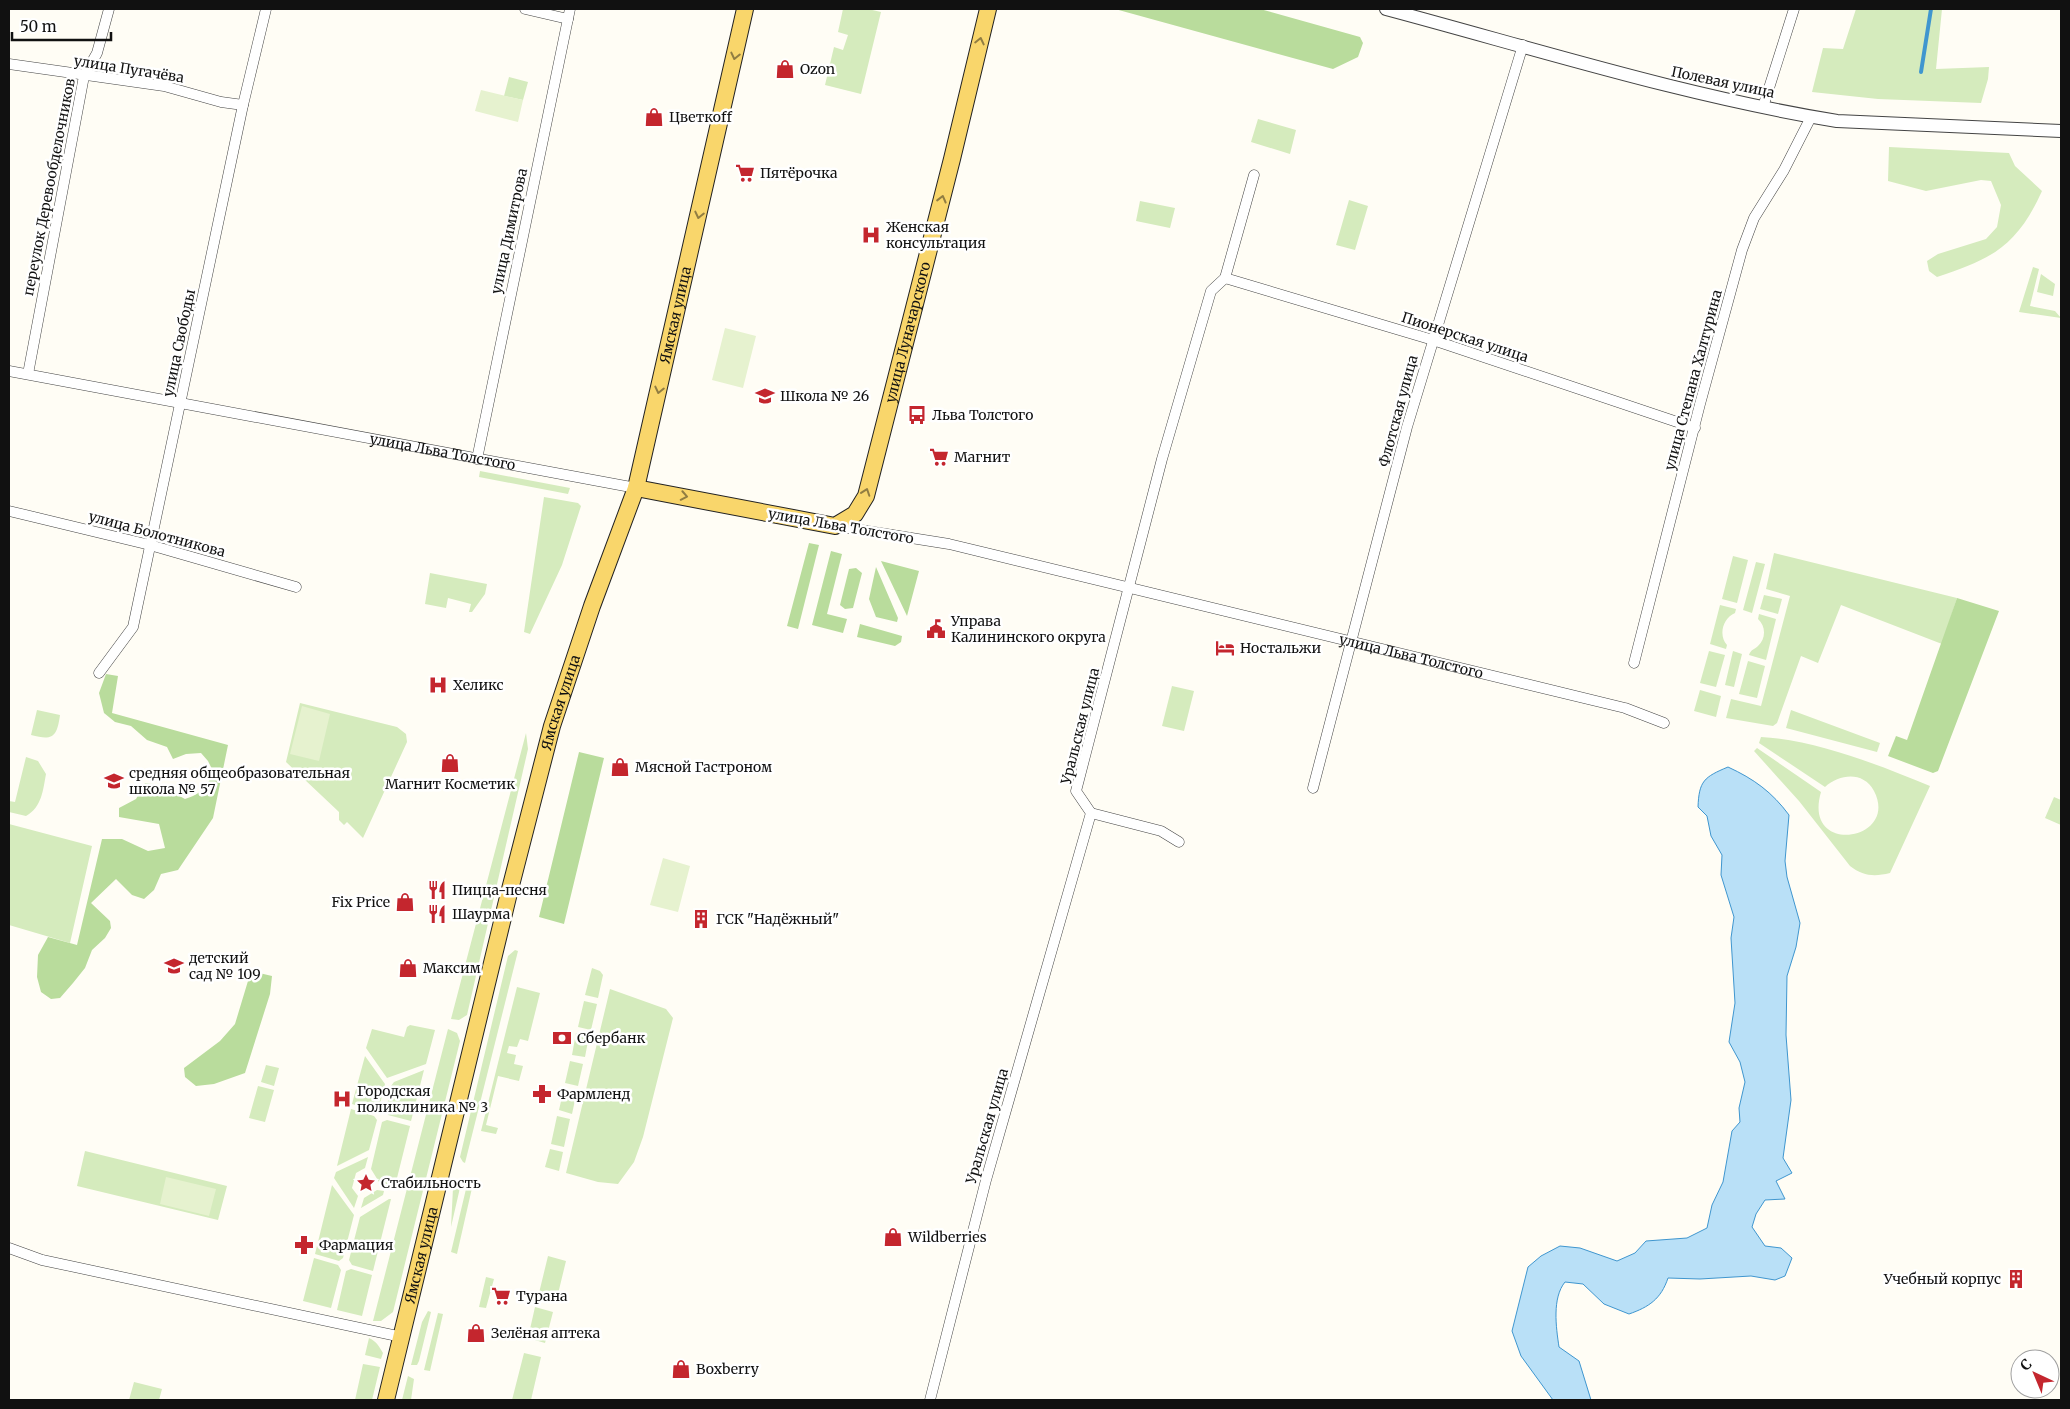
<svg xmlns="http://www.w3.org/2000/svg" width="2070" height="1409" font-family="Merriweather,serif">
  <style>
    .green { fill: #d5ebbd }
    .forest { fill: #b9dc9c }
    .pitch { fill: #e6f2cf }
    .water { fill: #b9e0f7; stroke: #3f96cf }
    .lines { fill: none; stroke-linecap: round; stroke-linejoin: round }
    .stream { stroke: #3f96cf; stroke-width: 4 }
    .minor-casing { stroke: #444; stroke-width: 11 }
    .tertiary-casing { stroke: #444; stroke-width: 14 }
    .primary-casing { stroke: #222; stroke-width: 18 }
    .minor { stroke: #fff; stroke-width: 10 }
    .tertiary { stroke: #fff; stroke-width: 12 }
    .primary { stroke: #f9d66b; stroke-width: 16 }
    .oneway { stroke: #917d42 }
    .labels { text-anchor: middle; stroke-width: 5; stroke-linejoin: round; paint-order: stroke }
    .street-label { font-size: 14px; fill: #111; stroke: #fff }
    .poi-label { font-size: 14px; fill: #111; stroke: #fff; text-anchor: start }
  </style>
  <rect width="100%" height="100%" fill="#fffdf5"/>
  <!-- green -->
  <path class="green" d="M843,9H868L881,12L861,94L825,85L834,47L843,50L848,35L838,32Z
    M1856,9H1942L1936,69L1989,67L1988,79L1981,103L1878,99L1812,92L1823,48L1843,49Z
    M509,77L528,82L523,100L504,96Z
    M1258,119L1296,130L1290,154L1251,142Z
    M1889,147L2009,153L2015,166L2042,191C2017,246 1992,259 1937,277L1929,271L1927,261L1938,254L1986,239L1997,227L2001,205L1991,181L1981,180L1926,191L1888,181Z
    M1349,200L1368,206L1355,250L1336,245Z
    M1140,201L1175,208L1170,228L1136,221Z
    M2033,267L2039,269L2030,306L2055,311L2061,318L2019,312Z
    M2041,274L2055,284L2053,296L2037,292Z
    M480,471L570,488L568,494L479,477Z
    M544,497L578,503L581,506L562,565L530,634L524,632Z
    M1774,553L1957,598L1942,644L1841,605L1818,663L1801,656L1777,723L1773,726L1726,718L1731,699L1761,706L1790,596L1766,589Z
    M1733,556L1748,560L1737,603L1722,599Z
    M1756,562L1765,564L1752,613L1743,610Z
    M430,573L487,584L485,594L472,612H469L471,604L448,598L446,608L425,604Z
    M1764,595L1782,599L1778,614L1760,609Z
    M1720,605L1736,609L1735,613C1723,618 1718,635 1727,645L1726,649L1710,644Z
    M1759,614L1776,619L1766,660L1749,655C1751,649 1754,650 1758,646C1766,639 1766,626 1758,619Z
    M1709,651L1725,655L1716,687L1700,683Z
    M1733,651L1742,654L1734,687L1725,685Z
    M1748,661L1765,666L1757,698L1739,694Z
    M1172,686L1194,691L1184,731L1162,726Z
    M1700,690L1721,696L1716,717L1694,711Z
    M300,703L397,727L406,734L407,742L363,838L347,822L344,825L339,820V812L286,762Z
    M37,710L60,715C57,737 53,741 31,735Z
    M1791,710L1880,743L1877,752L1786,728Z
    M526,733L528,749L467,1015L459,1020L451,1019Z
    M1761,737C1816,740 1879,765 1930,786L1890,873C1874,877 1863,876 1850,866L1799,801L1754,751L1757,748L1821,792C1802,857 1900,841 1874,791C1863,771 1840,774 1825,787L1759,743Z
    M26,757L38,761L46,774C43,790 42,807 26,816L9,812V801L15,802Z
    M2054,797L2061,800V825L2045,818Z
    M9,824L92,846L70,943L9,925Z
    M515,950L518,951L465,1163L463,1162L460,1157L508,956Z
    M592,968L600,971L603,975L598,998L585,995Z
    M517,987L540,993L528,1041L520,1039L517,1047L509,1046L507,1053L516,1055L514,1064L523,1066L519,1081L498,1076L486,1125L498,1128L496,1134L481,1131Z
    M610,989L666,1009L673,1018L643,1137L634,1162L618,1184L598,1182L566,1173Z
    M584,1001L597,1004L591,1030L578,1027Z
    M410,1025L435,1030L426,1064L387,1078L366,1048L372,1029L404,1037L407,1027Z
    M448,1029L457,1033L460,1041L393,1312L381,1321H373Z
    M576,1033L589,1036L585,1057L572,1055Z
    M365,1056L385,1084L379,1108L375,1111L352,1104Z
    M570,1061L583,1064L578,1086L565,1083Z
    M266,1065L279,1068L274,1086L261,1082Z
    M424,1070L411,1121L388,1115L386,1110L391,1086L394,1082Z
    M258,1086L274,1090L265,1122L249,1118Z
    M564,1088L577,1091L572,1114L559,1110Z
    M351,1109L374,1116L377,1120L369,1150L337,1166Z
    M557,1116L570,1119L564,1147L551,1144Z
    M387,1120L410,1126L395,1186L379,1182L371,1169L382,1122Z
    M550,1149L563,1152L559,1171L545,1167Z
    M85,1151L227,1186L218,1220L77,1186Z
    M368,1157L365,1168L356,1173L352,1188L358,1196L354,1208L334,1178L336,1172Z
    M459,1179H462L451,1227L453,1188L454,1182Z
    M332,1185L354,1215L343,1258L339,1261L315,1254Z
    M470,1186L472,1188L457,1254L451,1252L466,1189Z
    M377,1190L384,1191L383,1195L361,1208L364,1198Z
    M389,1199H391L373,1271L352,1265L349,1260L360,1217Z
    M548,1256L566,1261L557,1298L539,1293Z
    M314,1258L338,1265L341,1270L331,1308L303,1301Z
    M351,1269L372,1275L362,1316L337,1310L346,1271Z
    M486,1277L494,1279L486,1308L479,1307Z
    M535,1307L553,1312L545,1343L528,1338Z
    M428,1311L431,1312L419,1361L417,1365H411L422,1322Z
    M438,1313L443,1314L430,1371L424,1370Z
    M369,1338C376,1341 379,1346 383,1353L381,1359L365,1355Z
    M524,1353L541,1357L531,1400H512Z
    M363,1364L380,1367L372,1400H355Z
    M408,1376L414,1379L411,1400H402Z
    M134,1382L162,1389L159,1400H129Z"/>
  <!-- forest -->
  <path class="forest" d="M1115,9H1260L1360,37L1363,43L1358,57L1333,69Z
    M809,543L819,545L798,629L787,626Z
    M831,551L842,554L827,614L847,619L843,633L812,625Z
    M881,561L919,571L907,616Z
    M876,567L898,618L897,622L876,617L869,599Z
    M856,568L862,573L853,608L845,609L840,605L849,569Z
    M1957,598L1999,611L1938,771L1933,773L1888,756L1896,736L1907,740Z
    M860,624L902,636L901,642L895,646L857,637Z
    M106,674L118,676L112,713L228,745L213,818L178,870L161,874L154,890L144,899L132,895L116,879L91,903L110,921L111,928L105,938L92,950L85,968L73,983L60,998L51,999L41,992L37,977L38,955L48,937L77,945L102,839H122L148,851L165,848L159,824L119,817V808L136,799L145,783L159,785L185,799C201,794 208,787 213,771L208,761L201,753L186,754L173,759L167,747L147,740L131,726L115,722L104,713L99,693Z
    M579,752L604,758L564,924L539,917Z
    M251,971L272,976L270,994L245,1073L214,1084L196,1086L185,1077L184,1068L220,1041L235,1024Z"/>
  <!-- pitch -->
  <path class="pitch" d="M481,90L523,100L518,122L475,111Z
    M725,328L756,336L743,388L712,380Z
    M302,706L330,714L319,761L290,754Z
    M663,858L690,866L678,912L650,905Z
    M166,1177L216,1189L209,1216L160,1204Z"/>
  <!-- water -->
  <path class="water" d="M1728,767C1754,779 1772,792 1789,815L1785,861L1787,877L1800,923L1796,947L1787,976L1786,1035L1791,1100L1783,1158L1792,1173L1776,1181L1785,1199L1765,1200L1756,1214L1752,1227L1765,1246L1781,1248L1792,1258L1785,1276L1775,1280L1751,1276L1700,1279L1668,1278C1661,1299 1649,1307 1629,1314L1604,1304L1583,1284L1565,1282C1552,1298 1556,1327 1559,1347L1579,1361L1591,1400H1553L1521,1356L1512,1331L1528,1267L1541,1256L1560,1246L1580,1248L1617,1261L1635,1253L1646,1241L1687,1238L1707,1228L1712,1205L1723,1182L1732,1131L1740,1122L1739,1108L1745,1082L1740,1062L1729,1042L1735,1003L1731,938L1734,917L1721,875L1722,855L1711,836L1707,816L1698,807C1699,781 1704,777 1728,767Z"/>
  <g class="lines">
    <!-- stream -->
    <path class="stream" d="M1921,72L1931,9"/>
    <!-- minor casing -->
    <g class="minor-casing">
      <g id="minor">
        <path d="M525,9L568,19"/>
        <path d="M9,64L164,86L221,102L243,105"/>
        <path d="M1763,107L1794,9"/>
        <path d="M1225,278L1433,340L1695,428"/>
        <path id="s1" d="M9,371L636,488"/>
        <path d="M28,374L84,76L97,53L109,9"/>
        <path d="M477,459L570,9"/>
        <path d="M9,511L150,545L296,587"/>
        <path id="s2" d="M836,526L949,544L1625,708L1664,723"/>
        <path d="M1634,663L1700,404L1742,250L1754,218L1784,170L1811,117"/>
        <path d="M99,673L133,627L243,105L266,9"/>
        <path d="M1313,788L1407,427L1523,45"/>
        <path d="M1091,813L1161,831L1179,842"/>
        <path d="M9,1248L42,1260L402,1337"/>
        <path d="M930,1400L986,1180L1091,813L1076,791L1162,459L1211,291L1225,278L1254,175"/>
      </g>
    </g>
    <!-- tertiary casing -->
    <g class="tertiary-casing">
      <path id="tertiary" d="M1386,9C1536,49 1684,96 1837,121L2061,131"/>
    </g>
    <!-- primary casing -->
    <g class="primary-casing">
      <g id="primary">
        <path id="s3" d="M636,488L835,526L855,514L866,496L952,159L988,9"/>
        <path id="s4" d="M386,1400L508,897L552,726L592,606L636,488L745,9"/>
      </g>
    </g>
    <!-- minor -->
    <use href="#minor" class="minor"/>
    <!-- tertiary -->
    <use href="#tertiary" class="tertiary"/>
    <!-- primary -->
    <use href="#primary" class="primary"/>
  </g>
  <!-- one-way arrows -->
  <defs><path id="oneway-chevron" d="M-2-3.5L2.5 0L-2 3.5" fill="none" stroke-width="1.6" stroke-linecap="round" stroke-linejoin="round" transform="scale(1.25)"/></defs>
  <g class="oneway">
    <use href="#oneway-chevron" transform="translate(980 41) rotate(-77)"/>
    <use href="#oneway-chevron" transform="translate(735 56) rotate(103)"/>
    <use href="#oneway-chevron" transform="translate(942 199) rotate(-76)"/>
    <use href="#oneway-chevron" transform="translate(699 215) rotate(103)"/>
    <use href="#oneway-chevron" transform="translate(659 390) rotate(103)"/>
    <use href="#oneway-chevron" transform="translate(866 492) rotate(-71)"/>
    <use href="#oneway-chevron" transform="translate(684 496) rotate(11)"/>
  </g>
  <!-- icons -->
  <defs>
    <g id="shop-bare" transform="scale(1.5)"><path d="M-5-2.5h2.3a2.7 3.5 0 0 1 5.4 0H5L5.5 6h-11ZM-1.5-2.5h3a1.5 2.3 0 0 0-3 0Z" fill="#c4262e" stroke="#fff" stroke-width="2.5" paint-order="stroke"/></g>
    <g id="supermarket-bare" transform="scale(1.5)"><path d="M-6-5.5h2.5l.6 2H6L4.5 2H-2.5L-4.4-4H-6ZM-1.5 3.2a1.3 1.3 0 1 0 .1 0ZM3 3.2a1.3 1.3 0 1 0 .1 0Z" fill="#c4262e" stroke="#fff" stroke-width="2.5" paint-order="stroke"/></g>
    <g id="hospital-bare" transform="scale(1.5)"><path d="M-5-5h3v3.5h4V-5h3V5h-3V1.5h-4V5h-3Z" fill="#c4262e" stroke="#fff" stroke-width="2.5" paint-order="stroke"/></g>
    <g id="school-bare" transform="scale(1.5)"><path d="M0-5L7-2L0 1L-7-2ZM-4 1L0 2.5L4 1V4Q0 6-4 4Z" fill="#c4262e" stroke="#fff" stroke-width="2.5" paint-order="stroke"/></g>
    <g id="bus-bare" transform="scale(1.5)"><path d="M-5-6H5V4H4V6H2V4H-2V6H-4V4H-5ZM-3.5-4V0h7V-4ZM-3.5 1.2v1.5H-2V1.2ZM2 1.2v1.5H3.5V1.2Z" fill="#c4262e" stroke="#fff" stroke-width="2.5" paint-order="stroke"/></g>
    <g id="civic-bare" transform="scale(1.5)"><path d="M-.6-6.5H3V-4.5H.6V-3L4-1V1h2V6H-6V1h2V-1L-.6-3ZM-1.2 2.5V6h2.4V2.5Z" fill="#c4262e" stroke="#fff" stroke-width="2.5" paint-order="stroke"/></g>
    <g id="hotel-bare" transform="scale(1.5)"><path d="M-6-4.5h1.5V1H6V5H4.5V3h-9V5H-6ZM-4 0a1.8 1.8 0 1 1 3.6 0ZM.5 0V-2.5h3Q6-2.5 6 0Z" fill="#c4262e" stroke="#fff" stroke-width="2.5" paint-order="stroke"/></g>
    <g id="restaurant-bare" transform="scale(1.5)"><path d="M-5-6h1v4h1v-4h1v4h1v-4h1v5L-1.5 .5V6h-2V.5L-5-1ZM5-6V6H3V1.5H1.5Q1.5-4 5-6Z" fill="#c4262e" stroke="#fff" stroke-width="2.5" paint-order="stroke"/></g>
    <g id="building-bare" transform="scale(1.5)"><path d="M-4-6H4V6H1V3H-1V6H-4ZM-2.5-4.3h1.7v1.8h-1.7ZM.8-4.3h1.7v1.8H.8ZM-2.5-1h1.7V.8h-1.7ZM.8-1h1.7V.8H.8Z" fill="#c4262e" stroke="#fff" stroke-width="2.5" paint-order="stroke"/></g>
    <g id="bank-bare" transform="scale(1.5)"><path d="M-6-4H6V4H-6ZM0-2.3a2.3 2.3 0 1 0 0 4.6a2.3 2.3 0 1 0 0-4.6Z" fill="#c4262e" stroke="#fff" stroke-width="2.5" paint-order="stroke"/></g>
    <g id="pharmacy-bare" transform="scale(1.5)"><path d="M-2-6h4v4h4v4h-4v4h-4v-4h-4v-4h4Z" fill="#c4262e" stroke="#fff" stroke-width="2.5" paint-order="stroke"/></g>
    <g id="sight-bare" transform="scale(1.5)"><path d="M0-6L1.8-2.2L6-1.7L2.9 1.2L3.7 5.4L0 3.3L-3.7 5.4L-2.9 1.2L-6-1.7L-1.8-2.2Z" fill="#c4262e" stroke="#fff" stroke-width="2.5" paint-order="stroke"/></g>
  </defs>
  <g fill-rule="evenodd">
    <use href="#shop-bare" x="785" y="69"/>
    <use href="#shop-bare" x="654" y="117"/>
    <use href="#supermarket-bare" x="745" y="173"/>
    <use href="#hospital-bare" x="871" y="235"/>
    <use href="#school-bare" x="765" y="396"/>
    <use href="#bus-bare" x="917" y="415"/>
    <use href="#supermarket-bare" x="939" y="457"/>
    <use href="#civic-bare" x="936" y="629"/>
    <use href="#hotel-bare" x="1225" y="648"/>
    <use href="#hospital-bare" x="438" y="685"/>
    <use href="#shop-bare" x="450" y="763"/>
    <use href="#shop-bare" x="620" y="767"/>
    <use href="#school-bare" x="114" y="781"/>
    <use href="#restaurant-bare" x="437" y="890"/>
    <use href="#shop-bare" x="405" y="902"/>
    <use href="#restaurant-bare" x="437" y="914"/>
    <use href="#building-bare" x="701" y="919"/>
    <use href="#school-bare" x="174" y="966"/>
    <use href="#shop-bare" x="408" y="968"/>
    <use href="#bank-bare" x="562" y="1038"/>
    <use href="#pharmacy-bare" x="542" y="1094"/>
    <use href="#hospital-bare" x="342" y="1099"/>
    <use href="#sight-bare" x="366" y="1183"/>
    <use href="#shop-bare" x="893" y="1237"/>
    <use href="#pharmacy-bare" x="304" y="1245"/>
    <use href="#building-bare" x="2016" y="1279"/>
    <use href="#supermarket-bare" x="501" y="1296"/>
    <use href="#shop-bare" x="476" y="1333"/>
    <use href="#shop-bare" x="681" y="1369"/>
  </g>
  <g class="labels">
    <!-- street labels -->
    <g class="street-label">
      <text transform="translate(129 69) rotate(9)" y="5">улица Пугачёва</text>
      <text transform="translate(1723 82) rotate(12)" y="5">Полевая улица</text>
      <text transform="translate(49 187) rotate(-79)" y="5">переулок Деревообделочников</text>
      <text transform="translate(509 231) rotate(-78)" y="5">улица Димитрова</text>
      <text dy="5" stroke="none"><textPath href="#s4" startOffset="1124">Ямская улица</textPath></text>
      <text dy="5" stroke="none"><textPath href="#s3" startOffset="416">улица Луначарского</textPath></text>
      <text transform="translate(1465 337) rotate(18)" y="5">Пионерская улица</text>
      <text transform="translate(179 343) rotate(-78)" y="5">улица Свободы</text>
      <text transform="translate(1693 380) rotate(-75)" y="5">улица Степана Халтурина</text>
      <text transform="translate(1398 411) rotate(-75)" y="5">Флотская улица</text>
      <text dy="5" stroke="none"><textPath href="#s1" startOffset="441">улица Льва Толстого</textPath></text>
      <text transform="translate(841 526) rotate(10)" y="5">улица Льва Толстого</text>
      <text transform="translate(157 534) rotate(15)" y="5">улица Болотникова</text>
      <text dy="5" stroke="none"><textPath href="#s2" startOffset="590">улица Льва Толстого</textPath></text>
      <text dy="5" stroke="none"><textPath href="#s4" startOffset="719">Ямская улица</textPath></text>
      <text transform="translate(1080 726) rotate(-76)" y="5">Уральская улица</text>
      <text transform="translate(987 1126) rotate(-74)" y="5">Уральская улица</text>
      <text dy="5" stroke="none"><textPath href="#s4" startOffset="149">Ямская улица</textPath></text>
    </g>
    <!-- poi labels -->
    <g class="poi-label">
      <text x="800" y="74">Ozon</text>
      <text x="669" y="122">Цветкоff</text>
      <text x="760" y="178">Пятёрочка</text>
      <text x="886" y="232">Женская<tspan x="886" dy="16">консультация</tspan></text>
      <text x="780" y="401">Школа № 26</text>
      <text x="932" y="420">Льва Толстого</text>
      <text x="954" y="462">Магнит</text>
      <text x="951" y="626">Управа<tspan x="951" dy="16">Калининского округа</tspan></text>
      <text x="1240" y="653">Ностальжи</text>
      <text x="453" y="690">Хеликс</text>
      <text x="635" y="772">Мясной Гастроном</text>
      <text x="129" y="778">средняя общеобразовательная<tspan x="129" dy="16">школа № 57</tspan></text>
      <text x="450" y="789" text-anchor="middle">Магнит Косметик</text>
      <text x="452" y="895">Пицца-песня</text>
      <text x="390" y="907" text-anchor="end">Fix Price</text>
      <text x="452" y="919">Шаурма</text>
      <text x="716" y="924">ГСК "Надёжный"</text>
      <text x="189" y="963">детский<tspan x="189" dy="16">сад № 109</tspan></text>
      <text x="423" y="973">Максим</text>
      <text x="577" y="1043">Сбербанк</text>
      <text x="357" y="1096">Городская<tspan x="357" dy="16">поликлиника № 3</tspan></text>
      <text x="557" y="1099">Фармленд</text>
      <text x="381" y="1188">Стабильность</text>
      <text x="908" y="1242">Wildberries</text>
      <text x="319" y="1250">Фармация</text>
      <text x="2001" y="1284" text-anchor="end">Учебный корпус</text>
      <text x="516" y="1301">Турана</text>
      <text x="491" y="1338">Зелёная аптека</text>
      <text x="696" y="1374">Boxberry</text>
    </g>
  </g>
  <!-- border -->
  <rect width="2070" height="1409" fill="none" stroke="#111111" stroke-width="20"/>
  <!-- north arrow -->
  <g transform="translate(2035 1374) rotate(316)"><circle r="24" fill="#ffffff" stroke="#a0a0a0"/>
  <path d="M0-4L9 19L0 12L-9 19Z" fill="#c4262e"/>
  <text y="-8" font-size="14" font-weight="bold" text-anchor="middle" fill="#111111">С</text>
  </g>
  <!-- scale -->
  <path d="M12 32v8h99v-8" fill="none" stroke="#111111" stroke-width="2.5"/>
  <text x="20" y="32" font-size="15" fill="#111111" stroke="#ffffff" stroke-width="4" paint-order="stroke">50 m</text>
</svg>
